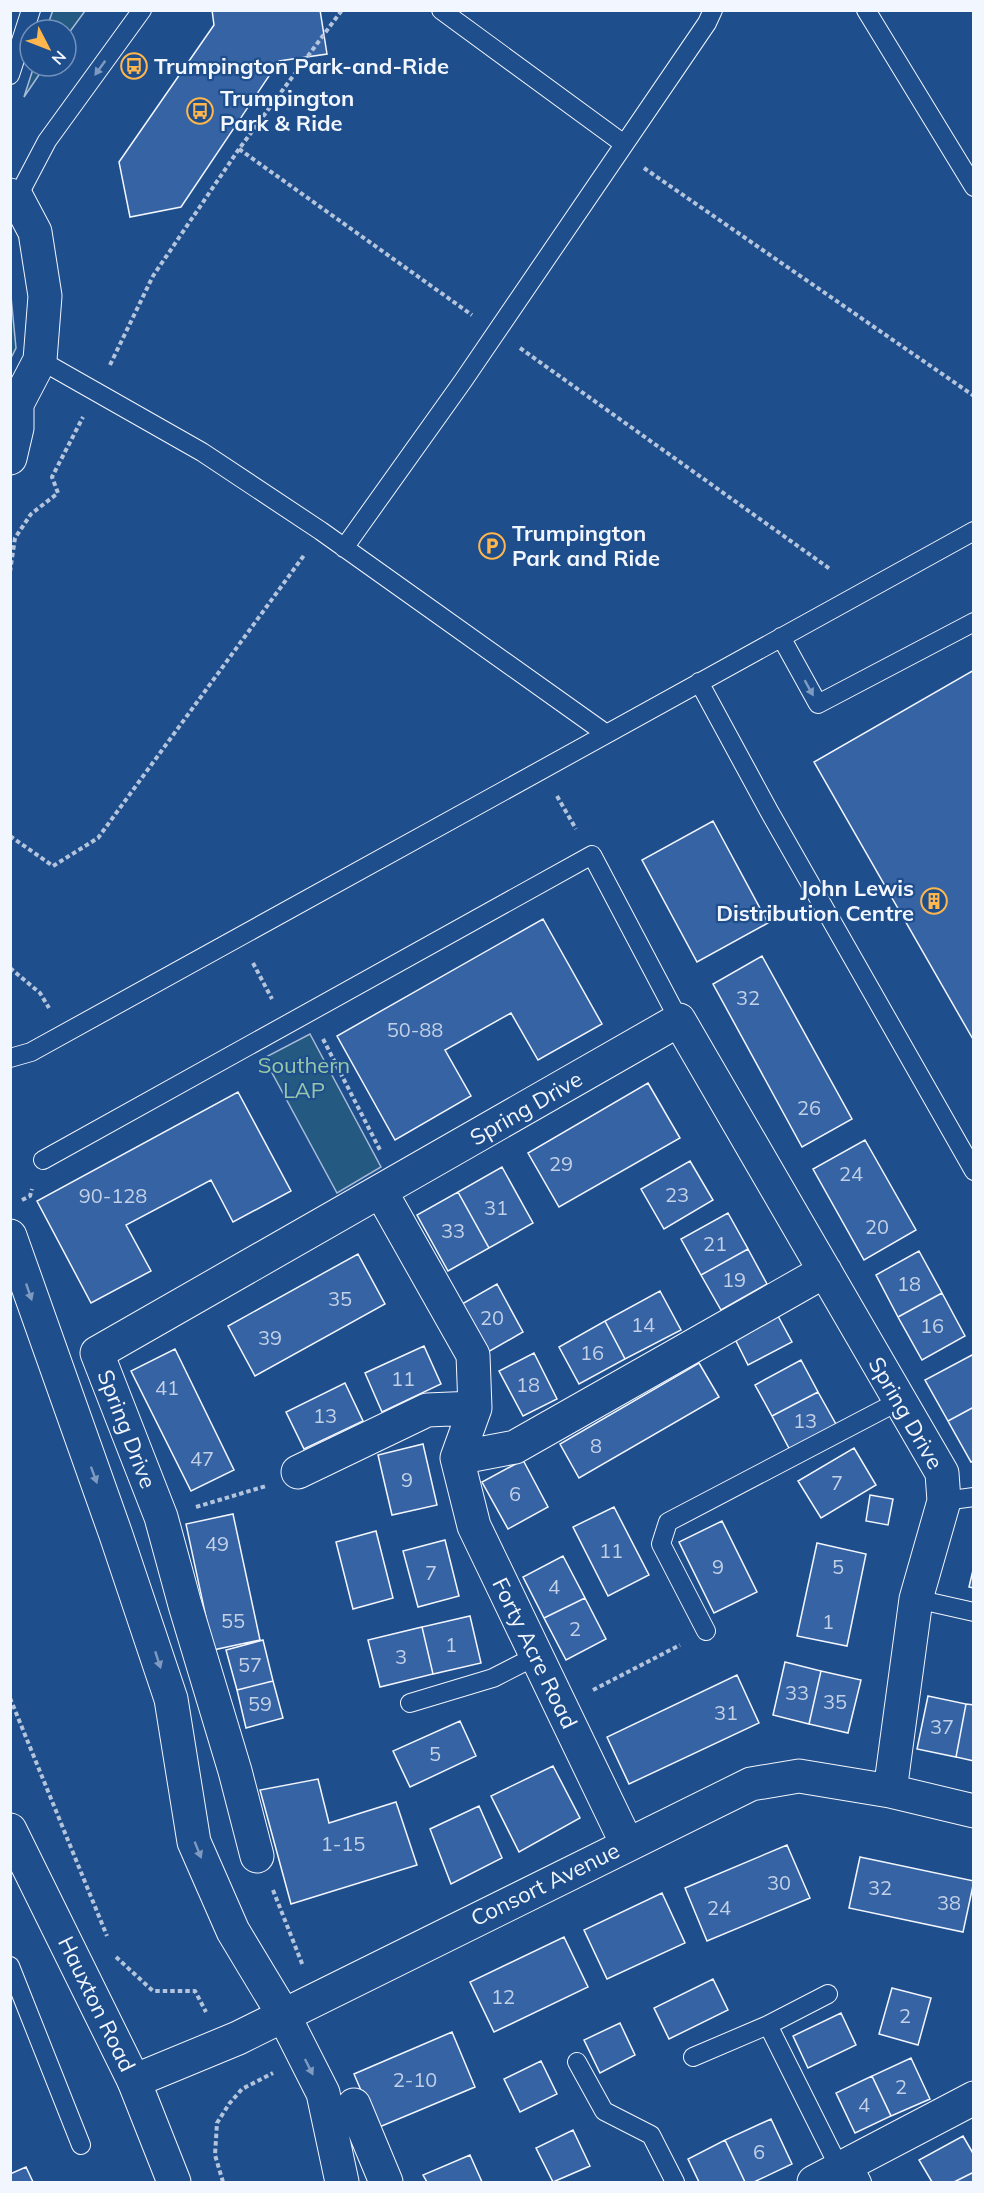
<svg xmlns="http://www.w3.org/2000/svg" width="984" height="2193" font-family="Mulish,sans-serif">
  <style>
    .green { fill: #245a82; stroke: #a8bbd7; stroke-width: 1.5 }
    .building { fill: #3563a3; stroke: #f2f6ff; stroke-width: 1.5 }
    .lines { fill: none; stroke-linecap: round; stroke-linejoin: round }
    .lane-casing { stroke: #f2f6ff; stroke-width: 20 }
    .street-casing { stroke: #f2f6ff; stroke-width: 35 }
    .primary-casing { stroke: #f2f6ff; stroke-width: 35 }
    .path { stroke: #b3c4dc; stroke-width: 4; stroke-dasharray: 4.5 3; stroke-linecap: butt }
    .lane { stroke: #1f4e8c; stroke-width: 18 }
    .street { stroke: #1f4e8c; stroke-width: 33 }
    .primary { stroke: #1f4e8c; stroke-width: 33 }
    .oneway { fill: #7e9ac0 }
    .labels { text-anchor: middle; stroke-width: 4.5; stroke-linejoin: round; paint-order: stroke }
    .number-label { font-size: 20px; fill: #c3d1e8 }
    .poi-label { font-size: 22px; font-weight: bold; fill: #f2f6ff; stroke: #1f4e8c; text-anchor: start }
    .park-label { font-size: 22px; fill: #97c8a6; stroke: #1f4e8c }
    .street-label { font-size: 22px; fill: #f2f6ff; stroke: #1f4e8c }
  </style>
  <rect width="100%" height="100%" fill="#1f4e8c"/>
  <!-- green -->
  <path class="green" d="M53,10H85V11L66,37V30H46Z
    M34,66H45L24,97Z
    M10,286L16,348L11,358H10Z
    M310,1034L381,1167L337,1193L264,1058Z"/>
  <!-- building -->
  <path class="building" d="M212,10H320L327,54L279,61L181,207L130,217L119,162L214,25Z
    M974,670V1041L814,762Z
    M713,821L768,923L697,962L642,860Z
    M543,919L602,1024L538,1060L511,1013L445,1050L471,1096L395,1140L337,1036Z
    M762,956L852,1119L802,1147L713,984Z
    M648,1083L680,1138L559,1207L528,1153Z
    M238,1092L291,1191L233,1222L211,1180L126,1225L151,1271L91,1303L37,1201Z
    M865,1140L916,1230L864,1260L813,1169Z
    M690,1161L713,1200L664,1229L641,1189Z
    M502,1167L533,1223L489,1248L458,1192Z
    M458,1192L489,1248L448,1271L417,1215Z
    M728,1213L748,1249L701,1275L681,1239Z
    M748,1249L767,1284L721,1310L701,1275Z
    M919,1251L942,1293L898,1317L876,1275Z
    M358,1254L385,1304L255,1376L228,1326Z
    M497,1284L523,1332L488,1352L462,1304Z
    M660,1291L681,1330L625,1359L605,1321Z
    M942,1293L965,1336L922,1360L898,1317Z
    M778,1316L792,1342L748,1365L735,1339Z
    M605,1321L625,1359L579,1384L559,1347Z
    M424,1346L441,1384L382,1412L365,1373Z
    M175,1349L234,1470L191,1491L131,1371Z
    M534,1353L557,1399L523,1416L499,1371Z
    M972,1355L974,1358V1407L948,1421L925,1380Z
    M801,1360L818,1392L772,1416L755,1385Z
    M699,1363L719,1397L579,1478L560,1444Z
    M345,1383L363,1421L304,1449L286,1412Z
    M818,1392L837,1426L791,1452L772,1416Z
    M974,1407V1461L971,1462L948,1421Z
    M423,1444L437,1505L392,1515L378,1455Z
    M854,1448L876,1485L821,1518L798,1481Z
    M523,1460L548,1507L508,1529L482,1482Z
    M870,1495L893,1499L888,1525L866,1521Z
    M614,1507L649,1575L608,1596L573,1527Z
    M233,1514L260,1640L213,1650L186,1524Z
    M722,1521L757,1592L714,1613L679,1542Z
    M376,1531L393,1598L353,1609L336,1542Z
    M445,1540L459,1596L418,1607L403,1551Z
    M817,1543L866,1554L847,1646L797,1636Z
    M563,1556L585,1598L544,1618L523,1577Z
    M974,1566V1588L969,1587Z
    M585,1598L606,1639L566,1660L544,1618Z
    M470,1616L481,1663L433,1674L422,1627Z
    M422,1627L433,1674L380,1687L368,1640Z
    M263,1640L273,1681L237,1690L226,1650Z
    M785,1662L821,1671L809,1724L773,1715Z
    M821,1671L861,1680L848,1733L809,1724Z
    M737,1675L759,1723L629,1784L607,1737Z
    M273,1681L283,1718L246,1728L237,1690Z
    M928,1696L966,1704L956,1757L917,1749Z
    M966,1704L974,1705V1761L956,1757Z
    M460,1721L476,1756L410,1787L393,1751Z
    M553,1766L580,1818L519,1852L491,1796Z
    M318,1779L329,1823L396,1802L417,1865L291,1904L260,1790Z
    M479,1806L502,1858L451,1884L430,1829Z
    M787,1845L810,1898L707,1941L685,1888Z
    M860,1857L974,1881L963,1932L849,1908Z
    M662,1893L685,1943L607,1979L584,1930Z
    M564,1937L588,1987L494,2032L470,1982Z
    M713,1979L728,2010L669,2039L654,2008Z
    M892,1988L931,1998L918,2045L879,2034Z
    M841,2013L856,2045L808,2068L793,2036Z
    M620,2023L635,2055L600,2073L584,2040Z
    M452,2032L475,2087L377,2128L354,2074Z
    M911,2058L930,2099L891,2116L872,2076Z
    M541,2061L557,2094L520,2112L504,2079Z
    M872,2076L891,2116L855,2133L836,2093Z
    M771,2119L792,2164L754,2182H745L725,2140Z
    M573,2130L590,2166L553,2182L536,2148Z
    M963,2136L974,2155V2172L954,2182H932L919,2160Z
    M725,2140L745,2182H699L688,2159Z
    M470,2155L482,2182H427L423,2175Z
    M26,2167L33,2182H10V2174Z
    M974,2172V2182H954Z"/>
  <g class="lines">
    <!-- lane casing -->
    <g class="lane-casing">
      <path id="lane" d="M441,10L624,144
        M866,10L974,187
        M10,75L31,10
        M17,198L47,141L142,10
        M40,360L202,452L321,531L605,733
        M344,548L463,381L707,23L713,10
        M781,637L818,704L974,622
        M699,682L769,811L974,1171
        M10,1058L31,1052L974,531
        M43,1160L592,855L679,1020
        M944,1501L974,1497
        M916,1599L974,1612
        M706,1631L661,1544L668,1522L899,1401
        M410,1703L493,1678L536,1656
        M10,1966L81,2145
        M768,2025L840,2169
        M693,2057L768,2025L828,1994
        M577,2062L604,2111L651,2135L675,2182
        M852,2162L862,2182"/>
    </g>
    <!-- street casing -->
    <g class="street-casing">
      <path id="street" d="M10,195L17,198L35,232L45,296L40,360L17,404V428L10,458
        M381,1192L473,1355L475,1408L457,1458L474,1526L627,1844
        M10,1236L116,1535L171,1699L194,1842L233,1931L283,2014L323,2093L342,2182
        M457,1458L515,1447L825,1271
        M298,1472L427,1410L475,1408
        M257,1856L235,1771L185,1605L161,1517L97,1353L679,1020L942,1473L944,1501L916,1599L890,1791
        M134,2081L238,2038L751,1784L799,1776L890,1791L974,1811
        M354,2105L386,2182
        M814,2182L974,2098"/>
    </g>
    <!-- primary casing -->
    <g class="primary-casing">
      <path id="primary" d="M10,1830L134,2081L174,2182"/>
    </g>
    <!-- path -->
    <path class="path" d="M239,149L472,315
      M644,168L974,396
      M520,348L830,569
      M110,365L153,276L239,149L342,10
      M10,572L15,538L31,514L58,493L52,477L83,417
      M557,796L576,829
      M10,836L53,866L98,838L305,554
      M253,963L272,999
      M10,968L40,993L49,1008
      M323,1039L380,1150
      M22,1200L30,1196L32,1189
      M196,1507L266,1486
      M593,1690L680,1645
      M10,1698L107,1936
      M273,1890L303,1966
      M116,1957L153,1991H195L206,2012
      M223,2182L215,2155L217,2123L229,2104L242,2089L273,2073"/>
    <!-- lane -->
    <use href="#lane" class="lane"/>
    <!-- street -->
    <use href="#street" class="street"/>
    <!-- primary -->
    <use href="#primary" class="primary"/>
  </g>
  <!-- one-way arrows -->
  <defs><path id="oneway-solid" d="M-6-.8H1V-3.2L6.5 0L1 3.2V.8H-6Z" transform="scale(1.5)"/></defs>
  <g class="oneway">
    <use href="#oneway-solid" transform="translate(100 68) rotate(126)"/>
    <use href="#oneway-solid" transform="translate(809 688) rotate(61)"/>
    <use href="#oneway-solid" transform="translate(29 1292) rotate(71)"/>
    <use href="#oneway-solid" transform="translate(94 1475) rotate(70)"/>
    <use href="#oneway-solid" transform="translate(158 1660) rotate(72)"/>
    <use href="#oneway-solid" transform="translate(198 1850) rotate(68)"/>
    <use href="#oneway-solid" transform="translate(309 2067) rotate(63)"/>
  </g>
  <!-- icons -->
  <defs>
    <g id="bus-ring" transform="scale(1.35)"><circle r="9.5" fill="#1f4e8c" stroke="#ffb74d" stroke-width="1.5"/><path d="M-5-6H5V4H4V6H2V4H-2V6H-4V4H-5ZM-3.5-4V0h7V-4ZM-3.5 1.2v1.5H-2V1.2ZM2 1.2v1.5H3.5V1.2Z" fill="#ffb74d"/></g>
    <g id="parking-ring" transform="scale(1.35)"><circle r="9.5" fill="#1f4e8c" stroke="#ffb74d" stroke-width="1.5"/><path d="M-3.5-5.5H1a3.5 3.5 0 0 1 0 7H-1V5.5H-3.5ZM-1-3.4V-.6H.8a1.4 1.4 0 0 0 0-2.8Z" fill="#ffb74d"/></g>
    <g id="building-ring" transform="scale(1.35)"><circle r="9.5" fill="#1f4e8c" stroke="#ffb74d" stroke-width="1.5"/><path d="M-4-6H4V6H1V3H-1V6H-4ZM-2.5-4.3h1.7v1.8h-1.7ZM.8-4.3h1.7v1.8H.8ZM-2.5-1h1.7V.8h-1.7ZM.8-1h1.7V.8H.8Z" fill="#ffb74d"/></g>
  </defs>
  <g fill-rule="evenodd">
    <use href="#bus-ring" x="134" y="66"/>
    <use href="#bus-ring" x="200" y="111"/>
    <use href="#parking-ring" x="492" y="546"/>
    <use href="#building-ring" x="934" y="901"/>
  </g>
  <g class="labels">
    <!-- number labels -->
    <g class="number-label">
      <text x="748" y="1005">32</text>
      <text x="415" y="1037">50-88</text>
      <text x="809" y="1115">26</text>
      <text x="561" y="1171">29</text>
      <text x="851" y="1181">24</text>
      <text x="677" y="1202">23</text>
      <text x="113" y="1203">90-128</text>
      <text x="496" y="1215">31</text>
      <text x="877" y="1234">20</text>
      <text x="453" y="1238">33</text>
      <text x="715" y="1251">21</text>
      <text x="734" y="1287">19</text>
      <text x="909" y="1291">18</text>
      <text x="340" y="1306">35</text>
      <text x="492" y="1325">20</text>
      <text x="643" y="1332">14</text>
      <text x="932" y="1333">16</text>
      <text x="270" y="1345">39</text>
      <text x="592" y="1360">16</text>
      <text x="403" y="1386">11</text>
      <text x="528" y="1392">18</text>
      <text x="167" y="1395">41</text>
      <text x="325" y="1423">13</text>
      <text x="805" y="1428">13</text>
      <text x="596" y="1453">8</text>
      <text x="202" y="1466">47</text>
      <text x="407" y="1487">9</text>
      <text x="837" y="1490">7</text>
      <text x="515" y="1501">6</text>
      <text x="217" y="1551">49</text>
      <text x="611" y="1558">11</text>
      <text x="718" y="1574">9</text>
      <text x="838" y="1574">5</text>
      <text x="431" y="1580">7</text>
      <text x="554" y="1594">4</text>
      <text x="233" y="1628">55</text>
      <text x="828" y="1629">1</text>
      <text x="575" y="1636">2</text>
      <text x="451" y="1652">1</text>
      <text x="401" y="1664">3</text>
      <text x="250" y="1672">57</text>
      <text x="797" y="1700">33</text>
      <text x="835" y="1709">35</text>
      <text x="260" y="1711">59</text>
      <text x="726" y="1720">31</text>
      <text x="942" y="1734">37</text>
      <text x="435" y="1761">5</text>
      <text x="343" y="1851">1-15</text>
      <text x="779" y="1890">30</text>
      <text x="880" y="1895">32</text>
      <text x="949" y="1910">38</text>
      <text x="719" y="1915">24</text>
      <text x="503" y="2004">12</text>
      <text x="905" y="2023">2</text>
      <text x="415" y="2087">2-10</text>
      <text x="901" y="2094">2</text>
      <text x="864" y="2112">4</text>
      <text x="759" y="2159">6</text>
    </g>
    <!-- poi labels -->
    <g class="poi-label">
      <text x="154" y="74">Trumpington Park-and-Ride</text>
      <text x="220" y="106">Trumpington<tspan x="220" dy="25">Park &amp; Ride</tspan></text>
      <text x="512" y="541">Trumpington<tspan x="512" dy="25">Park and Ride</tspan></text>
      <text x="914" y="896" text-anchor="end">John Lewis<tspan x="914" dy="25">Distribution Centre</tspan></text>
    </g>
    <!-- park labels -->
    <g class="park-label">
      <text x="304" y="1073">Southern<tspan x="304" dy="25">LAP</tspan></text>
    </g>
    <!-- street labels -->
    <g class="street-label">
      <text transform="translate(526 1108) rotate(-30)" y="8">Spring Drive</text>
      <text transform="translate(906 1413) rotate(60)" y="8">Spring Drive</text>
      <text transform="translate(127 1429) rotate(69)" y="8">Spring Drive</text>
      <text transform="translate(535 1653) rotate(64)" y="8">Forty Acre Road</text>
      <text transform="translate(545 1884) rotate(-26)" y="8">Consort Avenue</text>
      <text transform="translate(97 2004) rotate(64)" y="8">Hauxton Road</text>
    </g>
  </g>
  <!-- border -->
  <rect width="984" height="2193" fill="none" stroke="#f2f6ff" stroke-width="24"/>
  <!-- north arrow -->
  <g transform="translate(48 48) rotate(132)"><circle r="28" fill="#1f4e8c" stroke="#7391ba" stroke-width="1.5"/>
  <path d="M0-4.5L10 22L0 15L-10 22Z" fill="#ffb74d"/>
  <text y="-9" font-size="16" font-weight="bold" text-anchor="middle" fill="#f2f6ff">N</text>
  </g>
</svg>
